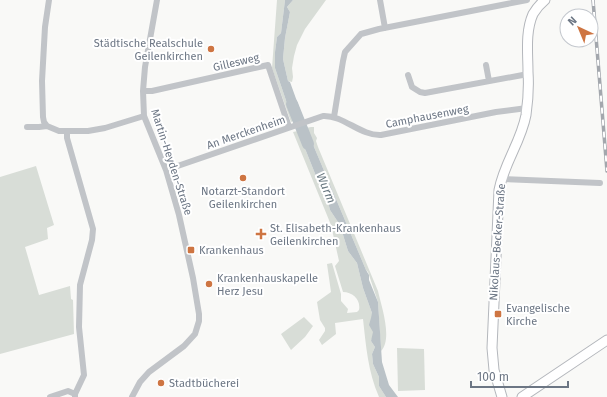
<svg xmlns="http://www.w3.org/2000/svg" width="607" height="397" font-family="'Fira Sans',sans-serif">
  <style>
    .green { fill: #d8ddd7 }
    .water { fill: #bac2c7 }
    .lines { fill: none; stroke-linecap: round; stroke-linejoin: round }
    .river { stroke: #bac2c7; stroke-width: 12 }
    .secondary-casing { stroke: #b4b7bc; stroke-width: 11 }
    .street { stroke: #c1c4c8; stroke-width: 6 }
    .secondary { stroke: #fff; stroke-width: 9 }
    .rail-casing { stroke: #a3a7ad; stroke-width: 3.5 }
    .rail { stroke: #fff; stroke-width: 2; stroke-dasharray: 6; stroke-linecap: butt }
    .poi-dot { fill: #ce7542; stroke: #fff; stroke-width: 1.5 }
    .labels { text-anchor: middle; stroke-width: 4; stroke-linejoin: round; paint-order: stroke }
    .poi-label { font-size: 11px; fill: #6c7684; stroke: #fff; text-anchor: start }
    .street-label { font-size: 11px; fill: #6c7684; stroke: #fff }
    .water-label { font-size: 12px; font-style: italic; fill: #67767f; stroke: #fff }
  </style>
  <rect width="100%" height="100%" fill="#f9f9f7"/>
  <!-- green -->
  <path class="green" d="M277,0H285L281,33L277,37L275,52V68L293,121L291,122L272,68Z
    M293,0H326L305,29L297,45L294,56L292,68L293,77L292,82L288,81L283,59L285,38L290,12L287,7Z
    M311,127H314V133L317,138L316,141L318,147L378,291C381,305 393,339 381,351L378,302L368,272L366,270L306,128Z
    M298,131L320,186L326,194L330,210L340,225L348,251L357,263L363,288L372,313L374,334L371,341L375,347L372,354L373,364L379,377V386L386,397H379C368,372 366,346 363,319L335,323L336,334L322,345L319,340L325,331V328L320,320L317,302L331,292L327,264L332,263L341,294V301L348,309L347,313L357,312L359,310C361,300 353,292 343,292L335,266L339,261L331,225L293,132Z
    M36,166L54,225L47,228L48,239L25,247L39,295L70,286L71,299L73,300L74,334L0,354V177Z
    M304,317L313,326L305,337L291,350L281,334Z
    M397,348L424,349L425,390L398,391Z"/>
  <!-- water -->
  <path class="water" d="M285,0H293L287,7L290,12L285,38L283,59L288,81L290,82L303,118L293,121L275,68V52L277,37L281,33Z
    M306,128L366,270L369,275V280L378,302L382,362L389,385L398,397H386L379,386V377L373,364L372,354L375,347L371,341L373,332L369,325L371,318L372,313L363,288L357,263L348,251L340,225L330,210L326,194L320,186L298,131Z"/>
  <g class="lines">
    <!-- river -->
    <path class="river" d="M292,104L308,144"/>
    <!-- secondary casing -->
    <g class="secondary-casing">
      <path id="secondary" d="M502,397L494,370L492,348L499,190C504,163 521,142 526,115C528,101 529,86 528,72C528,54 525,32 533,14C536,9 540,4 545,0
        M522,397L607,340"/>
    </g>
    <!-- street -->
    <path class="street" d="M380,0L385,28
      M486,65L489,81
      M408,75L412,87L420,92L425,93L528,74
      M143,91H152L268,65L289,127
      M334,117L343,61L345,52L361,34L379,29L527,0
      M47,126L44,122L43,117L42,81L45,27L49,0
      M27,127H39L47,126L59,131H88L105,128L144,116
      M67,131V138L93,229L92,240L80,285L79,327L84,375L75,394
      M166,170L323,116C344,115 360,136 381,135L496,112L527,108
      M501,179L600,183
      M50,397L68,391L75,394V397
      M132,397L140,382L149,372L184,346L195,334L199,321V314L193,278L179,215L166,170L144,116L143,91L145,67L157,0"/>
    <!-- secondary -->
    <use href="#secondary" class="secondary"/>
    <!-- rail casing -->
    <g class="rail-casing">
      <path id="rail" d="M593,0L607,171"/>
    </g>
    <!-- rail -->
    <use href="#rail" class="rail"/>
  </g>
  <!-- markers -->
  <g class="poi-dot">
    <circle cx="211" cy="49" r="4"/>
    <circle cx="243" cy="178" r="4"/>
    <path d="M259 228h4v4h4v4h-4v4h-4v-4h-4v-4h4z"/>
    <rect x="187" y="246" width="8" height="8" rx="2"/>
    <circle cx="209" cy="284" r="4"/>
    <rect x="494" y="310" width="8" height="8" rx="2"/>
    <circle cx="161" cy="383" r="4"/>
  </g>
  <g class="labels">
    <!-- poi labels -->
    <g class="poi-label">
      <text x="203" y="47" text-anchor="end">Städtische Realschule<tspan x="203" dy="13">Geilenkirchen</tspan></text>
      <text x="243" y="195" text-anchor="middle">Notarzt-Standort<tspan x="243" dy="13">Geilenkirchen</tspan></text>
      <text x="270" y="232">St. Elisabeth-Krankenhaus<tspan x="270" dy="13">Geilenkirchen</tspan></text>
      <text x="199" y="254">Krankenhaus</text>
      <text x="217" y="282">Krankenhauskapelle<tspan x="217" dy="13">Herz Jesu</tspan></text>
      <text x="506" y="312">Evangelische<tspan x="506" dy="13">Kirche</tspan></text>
      <text x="169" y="387">Stadtbücherei</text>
    </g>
    <!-- street labels -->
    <g class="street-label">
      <text transform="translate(236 62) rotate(-13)" y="4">Gillesweg</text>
      <text transform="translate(427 116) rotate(-11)" y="4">Camphausenweg</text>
      <text transform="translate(246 132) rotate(-19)" y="4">An Merckenheim</text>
      <text transform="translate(172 162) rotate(72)" y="4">Martin-Heyden-Straße</text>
      <text transform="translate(497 242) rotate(-86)" y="4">Nikolaus-Becker-Straße</text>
    </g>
    <!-- water labels -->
    <g class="water-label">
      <text transform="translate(326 188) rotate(67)" y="4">Wurm</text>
    </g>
  </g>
  <!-- north arrow -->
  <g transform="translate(579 28) rotate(316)"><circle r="19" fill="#ffffff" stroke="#c4c8ce"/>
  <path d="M0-3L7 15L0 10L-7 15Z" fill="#ce7542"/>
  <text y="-6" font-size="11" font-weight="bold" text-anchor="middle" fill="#6c7684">N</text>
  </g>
  <!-- scale -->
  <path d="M471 381v6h97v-6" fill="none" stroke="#6c7684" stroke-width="2"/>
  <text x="477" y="381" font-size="12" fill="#6c7684" stroke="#ffffff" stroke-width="3" paint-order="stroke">100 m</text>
</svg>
